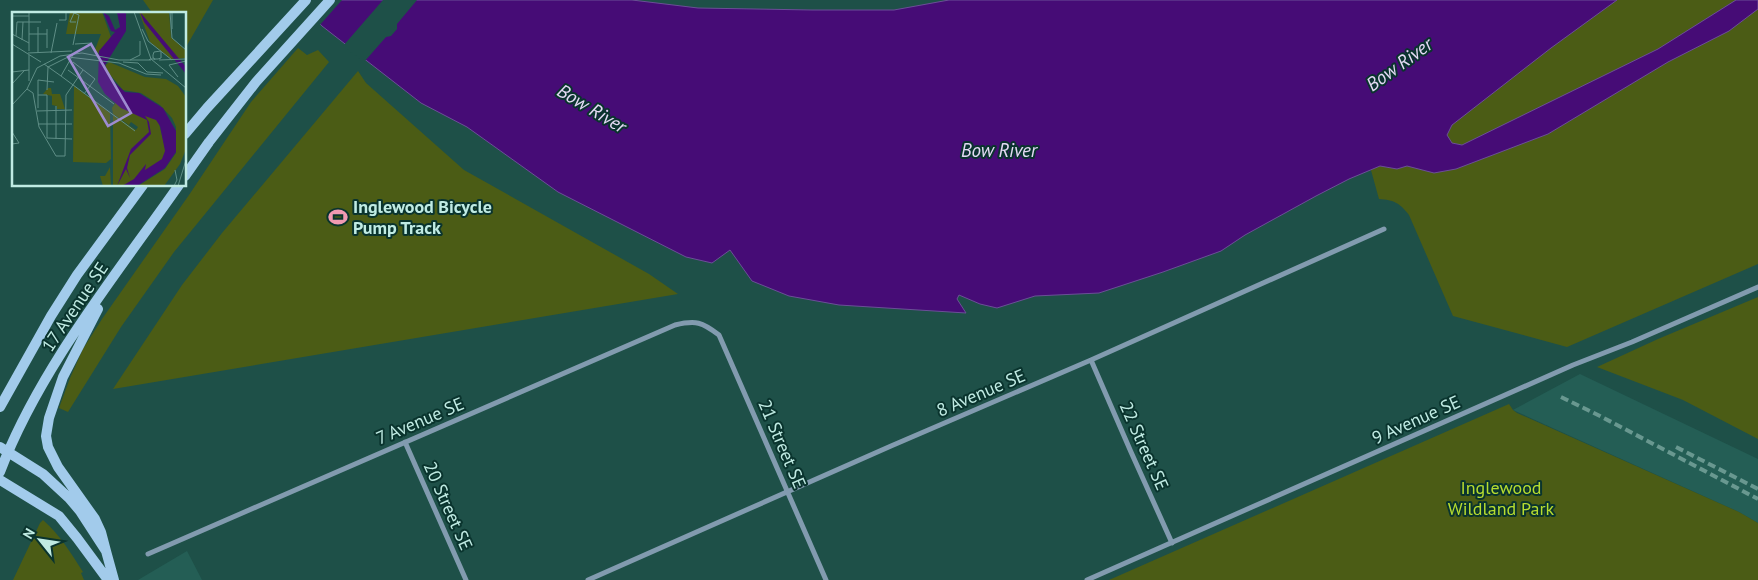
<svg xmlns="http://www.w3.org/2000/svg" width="1758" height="580" font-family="'PT Sans',sans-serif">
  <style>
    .built { fill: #245e55 }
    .green { fill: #4b5c15 }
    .water { fill: #460c76; stroke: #6b4f97 }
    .pier { fill: #1e5048 }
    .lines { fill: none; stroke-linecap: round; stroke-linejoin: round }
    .minor { stroke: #829baf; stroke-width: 5 }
    .secondary { stroke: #a2cbeb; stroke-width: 10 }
    .rail { stroke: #699890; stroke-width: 4; stroke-dasharray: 8 4; stroke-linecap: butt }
    .labels { text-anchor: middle; stroke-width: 4; stroke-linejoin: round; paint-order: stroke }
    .poi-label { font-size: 18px; font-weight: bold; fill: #c0ebe3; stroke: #0a342e; text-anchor: start }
    .street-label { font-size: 18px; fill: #c0ebe3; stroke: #0a342e }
    .park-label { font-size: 18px; fill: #b7dd30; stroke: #0a342e }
    .water-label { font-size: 19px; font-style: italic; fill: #e4daf5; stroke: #0a342e }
    .inset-road { fill: none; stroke: #5f8e86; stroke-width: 1 }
    .view { fill: #9e8cd1; fill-opacity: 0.15; stroke: #9e8cd1; stroke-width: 2.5 }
    .inset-edge { fill: none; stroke: #c0ebe3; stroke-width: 2.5 }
  </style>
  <rect width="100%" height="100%" fill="#1e5048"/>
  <!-- built -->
  <path class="built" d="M1580,374L1758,459V523L1739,512L1513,410Z
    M187,551L202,580H137H138Z"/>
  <!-- green -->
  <path class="green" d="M143,0H213L186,47L185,14H153Z
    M1599,0H1758V264L1567,347L1453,316L1409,215C1400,203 1394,200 1379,199L1369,163Z
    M298,48L307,55L318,50L329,62L174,252L121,327L68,412L59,408L70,378L83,349L102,319L189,195L251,102Z
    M358,71L366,83L464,170L649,274L678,294L113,389L182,285L222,233Z
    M1758,297V439L1683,400L1597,367L1658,339Z
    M1509,404L1513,410L1517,413L1739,512L1758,523V580H1109Z
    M43,520C60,535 71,553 83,572L81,573L84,580H13L40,523Z"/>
  <!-- water -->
  <path class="water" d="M297,0H632L698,8L812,10H894L949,0H1617L1551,48L1452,125L1447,135L1452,143L1462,145L1658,49L1736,0H1758V9L1729,31L1668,62L1548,134L1456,169L1434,173L1407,166L1397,169L1380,166L1349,179L1316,196L1245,235L1221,251L1163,272L1099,293L1035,296L997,308L980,304L959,295L957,299L966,313L839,305L789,296L752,281L730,250L712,263L686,257L558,192L467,127L421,103L322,26Z"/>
  <!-- pier -->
  <path class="pier" d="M294,0H342L319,26Z
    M383,0H417L397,24V29L391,36L386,37L364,62L343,46Z"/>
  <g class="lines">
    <!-- minor -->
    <path class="minor" d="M1091,360L1131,452L1172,543
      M405,442L466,580
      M148,554L675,325C696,320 702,322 719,335L826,580
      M588,580L891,446L1091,360L1384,229
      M1087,580L1573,365L1632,342L1758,287"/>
    <!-- secondary -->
    <path class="secondary" d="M185,134L207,108L306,0
      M185,176L209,142L256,82L330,0
      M98,309L63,377L49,418L46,436L48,447L58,467L95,519L101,532L106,551
      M0,407L51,316L77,275L143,185
      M0,447L43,474L69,498L80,511L106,551L114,580
      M0,472C39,369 116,275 179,185
      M0,480L59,516L77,538L108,580"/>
    <!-- rail -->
    <path class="rail" d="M1561,397L1600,416L1758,499
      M1676,447L1758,489"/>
  </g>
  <!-- icons -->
  <defs>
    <g id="stadium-bare" transform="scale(1.5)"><path d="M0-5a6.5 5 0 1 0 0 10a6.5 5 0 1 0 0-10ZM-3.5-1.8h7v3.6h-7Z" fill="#f19ab2" stroke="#0a342e" stroke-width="2.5" paint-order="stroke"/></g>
  </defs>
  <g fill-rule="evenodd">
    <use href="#stadium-bare" x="338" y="217"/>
  </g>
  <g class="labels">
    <!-- poi labels -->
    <g class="poi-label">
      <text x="353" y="213">Inglewood Bicycle<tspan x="353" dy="21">Pump Track</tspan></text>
    </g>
    <!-- street labels -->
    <g class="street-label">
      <text transform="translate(75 307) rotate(-56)" y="6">17 Avenue SE</text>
      <text transform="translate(981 393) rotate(-23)" y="6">8 Avenue SE</text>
      <text transform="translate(1416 420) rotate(-24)" y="6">9 Avenue SE</text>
      <text transform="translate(420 421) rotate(-23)" y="6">7 Avenue SE</text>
      <text transform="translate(782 444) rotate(67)" y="6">21 Street SE</text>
      <text transform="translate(1144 446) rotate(66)" y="6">22 Street SE</text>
      <text transform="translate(448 506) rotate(66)" y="6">20 Street SE</text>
    </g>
    <!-- park labels -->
    <g class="park-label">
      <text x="1501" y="494">Inglewood<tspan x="1501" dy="21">Wildland Park</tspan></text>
    </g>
    <!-- water labels -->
    <g class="water-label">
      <text transform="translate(1399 64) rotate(-36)" y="7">Bow River</text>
      <text transform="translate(592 108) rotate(31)" y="7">Bow River</text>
      <text x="999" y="157">Bow River</text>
    </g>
  </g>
  <!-- overview -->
  <g transform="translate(12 12)">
    <rect width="174" height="174" fill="#1e5048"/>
    <path d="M58,0H90L99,25L88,41L82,40L89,22H54ZM127,0H157L159,25L174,39V46L159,47L138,30ZM97,50L133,65L154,67L166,74L174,85V137L168,152L152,174H126L153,157L164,141V115L160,106L148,93L129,81L111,78L95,59L93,54ZM62,74L98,101L99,147L94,151L61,150ZM36,76H39L40,82H48L53,97H45V94L40,93V84L31,82ZM104,90L146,108L154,139L147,155L115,174H101V103L124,118L126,115L119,110L117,113L101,102L100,96ZM98,155L99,174H91L88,164H93Z" fill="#4b5c15"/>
    <path d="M91,0L97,4L103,18L108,15L105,0H114V19L93,53L99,67L113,80L127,81L151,96L164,119V140L153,156L125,174H110L122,167L134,152L133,158L150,147L153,139L148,114L144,108L133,104L137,110L139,122L118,143L115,156L118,166L114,157L105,174L119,137L137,120L135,108L109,96L93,82L86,70L87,39L103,20L99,19ZM128,0L174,55V62L132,10Z" fill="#460c76"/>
    <path class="inset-road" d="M17,0V39M122,0L139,47L174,76M158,0L160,26L174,38M160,0V17M0,4H17M47,8H54V0M35,17V36M130,17L136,29L160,48M0,22L17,31M17,22H35M4,24L5,10H29M10,28L11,10M0,32L29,50M63,32L80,31M61,33L67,3L62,1L58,10H64M16,41L60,39M26,41V15M39,41L45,11M17,43V69M118,48L128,43V29M137,48L138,47H146L149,46V39L142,40L141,43V46H142L143,48M147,48L174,47M61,50L83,67L72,82M111,50L126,51L135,60L151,61M32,52L49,64L62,41M56,58L102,92M0,60L17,58M49,64L123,119M166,65L157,53L174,49M0,72L12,59M15,77L21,81L27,115L44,144H53L54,83M35,78L36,55L56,45L107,51L134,62L149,63M26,83H35V126L60,127M54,83L71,58M0,93L15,77L25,56L48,44L70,41L107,48H139M26,96V68L42,70M25,99L60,98M26,112H60M0,120L7,131L0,132M44,127V94M162,174L165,168L163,158M166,174L174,148"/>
    <path class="view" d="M79,32L119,101L96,114L56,45Z"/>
    <rect width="174" height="174" class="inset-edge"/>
  </g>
  <!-- north arrow -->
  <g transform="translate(40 540) rotate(300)" stroke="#0a342e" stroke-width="4" paint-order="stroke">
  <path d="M0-4L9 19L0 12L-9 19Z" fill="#c0ebe3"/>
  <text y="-8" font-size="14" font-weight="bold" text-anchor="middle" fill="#c0ebe3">N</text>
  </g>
</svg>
